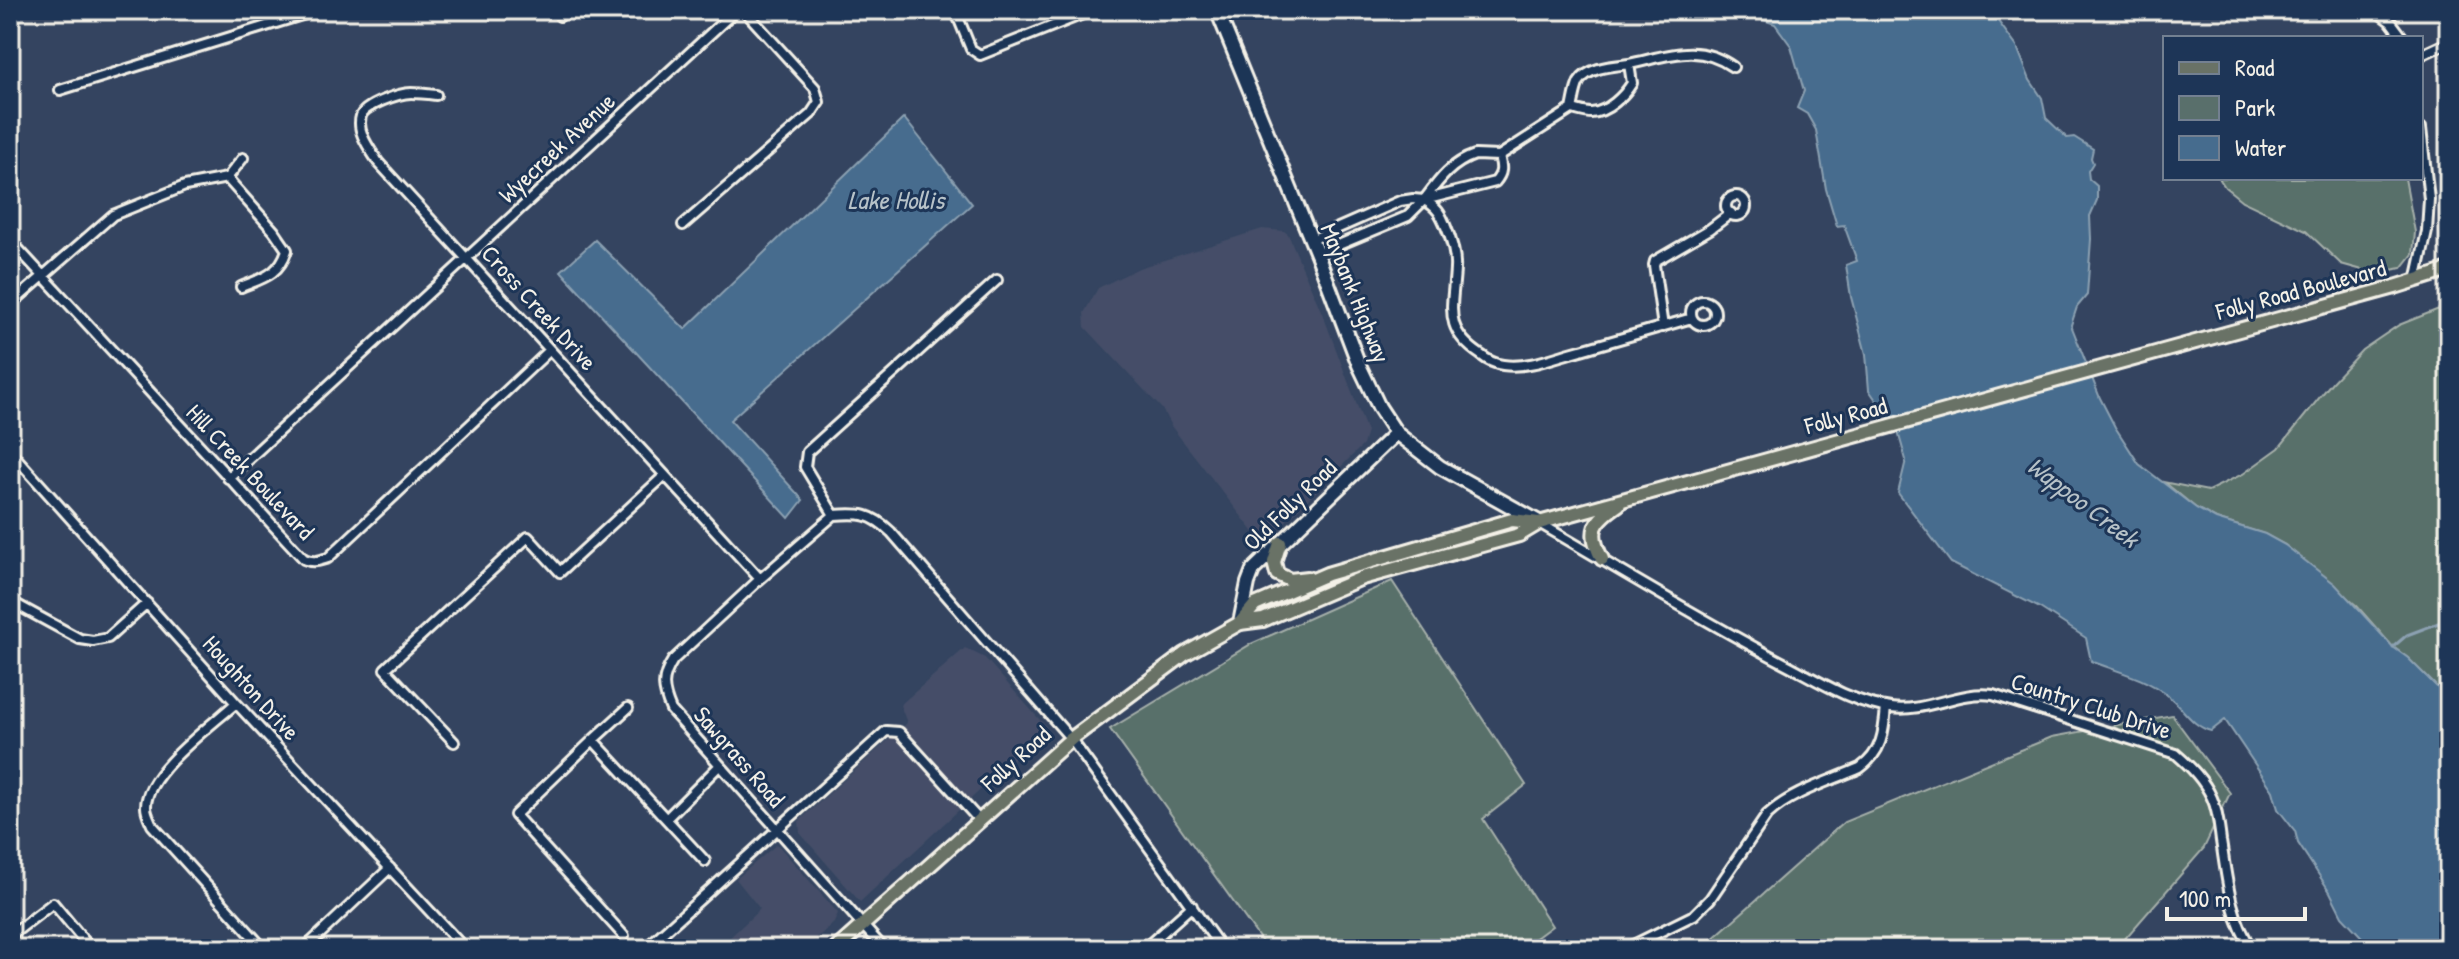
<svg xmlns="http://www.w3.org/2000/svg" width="2459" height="959" font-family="'Patrick Hand',sans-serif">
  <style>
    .built { fill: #444e67 }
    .green { fill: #596f6b; stroke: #a6b0aa; stroke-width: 2 }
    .water { fill: #466c8e; stroke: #8ca1b2; stroke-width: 2 }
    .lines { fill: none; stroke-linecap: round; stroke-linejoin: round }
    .stream { stroke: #8ca1b2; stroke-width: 3 }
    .minor-casing { stroke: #f4f1e8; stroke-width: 14 }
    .secondary-casing { stroke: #f4f1e8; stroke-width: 18 }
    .primary-casing { stroke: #f4f1e8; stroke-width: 18 }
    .minor { stroke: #1d3557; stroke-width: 8 }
    .secondary { stroke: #1d3557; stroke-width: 12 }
    .primary { stroke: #697266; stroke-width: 12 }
    .labels { text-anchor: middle; stroke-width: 6; stroke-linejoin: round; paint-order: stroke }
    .street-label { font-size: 24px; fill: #f4f1e8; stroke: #1d3557 }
    .water-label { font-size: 26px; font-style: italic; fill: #b7c2c8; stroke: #1d3557 }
  </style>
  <rect width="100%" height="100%" fill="#344460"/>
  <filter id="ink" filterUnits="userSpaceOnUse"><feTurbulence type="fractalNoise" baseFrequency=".0125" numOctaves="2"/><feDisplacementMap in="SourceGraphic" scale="16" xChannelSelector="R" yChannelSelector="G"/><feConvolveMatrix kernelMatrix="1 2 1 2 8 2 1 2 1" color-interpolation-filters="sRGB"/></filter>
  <g filter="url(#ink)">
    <!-- built -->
    <path class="built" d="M1262,229L1284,231L1288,234L1325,320L1367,432L1363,445L1263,544L1171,426L1162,409L1085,327L1084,313L1098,288L1139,268Z
      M965,648L985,658L1047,728L860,902L800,833L799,821L907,723L900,705Z
      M777,844L838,913L834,923L804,949H727L723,944L760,909L736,879Z"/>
    <!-- green -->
    <path class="green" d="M2219,178H2405L2415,232L2413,254L2402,268L2373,273L2341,264L2306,231L2242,201L2225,187Z
      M2449,305V699L2408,658L2393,647L2357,606L2285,545L2264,534L2216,519L2196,508L2168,485L2158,481L2208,491L2243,474L2279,448L2332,382L2362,350L2399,325Z
      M1392,581L1526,785L1483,819L1552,926L1521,949H1267L1110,729L1251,644Z
      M2172,715L2230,793L2204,848L2116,949H1701L1844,822L2052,737Z"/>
    <!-- water -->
    <path class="water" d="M1735,10H1995L1998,21L2017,47L2030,80L2042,98L2046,118L2067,138L2074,137L2093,149L2091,158L2093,163L2088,171L2089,179L2097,186V200L2090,216L2091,239L2087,295L2077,307L2071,325L2100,398L2115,427L2139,464L2196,508L2216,519L2265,534L2285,545L2335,584L2393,647L2408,658L2449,699V949H2373L2342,916L2330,892L2298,843L2295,831L2278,809L2273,791L2225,720L2211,731C2191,726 2183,707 2167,695C2146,678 2116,671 2091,661L2086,638L2040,608L1951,563L1898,493L1906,460L1898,432L1869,390L1866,354L1851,297L1846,265L1857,261L1844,225L1837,226L1826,189L1816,130L1807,114L1797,108L1804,91L1791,46L1775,24Z
      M904,118L972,204L730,420L803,500L789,518L561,271L595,240L685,329Z"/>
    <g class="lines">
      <!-- stream -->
      <path class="stream" d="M2393,647L2407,635L2449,619"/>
      <!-- minor casing -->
      <g class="minor-casing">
        <path id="minor" d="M955,10L971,49L980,55L1093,10
          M2375,10L2391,22L2403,38
          M560,16L561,10
          M2421,55L2449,42
          M1629,64C1668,56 1697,42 1733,67
          M60,90L318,10
          M436,95C428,94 419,93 411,93C400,93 364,105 361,116C356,132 370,149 378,162L760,579
          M1475,155L1499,156C1502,167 1503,173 1495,182L1424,200C1439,180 1451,163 1475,155Z
          M1499,156L1572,109C1574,101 1575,90 1579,82C1588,67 1613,66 1629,64L1632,83C1624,96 1608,112 1591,113C1585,113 1578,110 1572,109
          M227,178L243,158
          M1726 206a10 10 0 1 1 20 0a10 10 0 1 1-20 0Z
          M1424,200C1437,207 1441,214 1446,227C1452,241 1456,254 1455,269C1453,308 1442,329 1481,355C1487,360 1495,364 1503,365C1528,369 1557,356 1581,350C1618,339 1655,329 1692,318
          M683,225L811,114L819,102L815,88L744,10
          M10,240L304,559C313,563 319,561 328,558L550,350
          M1311,240L1400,201L1413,199L1424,200L1408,216L1317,254
          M2416,281L2427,231L2429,199L2421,128
          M1691 313a12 12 0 1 1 24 0a12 12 0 1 1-24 0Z
          M10,305L113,215L185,186L227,178L274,231L287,250C279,275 263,278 241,287
          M1663,327L1654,265L1655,261L1710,229L1731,213
          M10,451L236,703L465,949
          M228,478L736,10
          M834,515C861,513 871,513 891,532L1071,739L1222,949
          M834,515L760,579L673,660C661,679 662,689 671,710L884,949
          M834,515L805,467L807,452L997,280
          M1539,523C1620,570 1701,620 1784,663C1819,681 1852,703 1891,708C1926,713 1959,690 1993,695L2176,754C2191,767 2204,780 2212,798C2218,811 2219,826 2221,841C2227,879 2230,917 2252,949
          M10,601L80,639L93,641L108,638L147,603
          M236,703C212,725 145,773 146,807C146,813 150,820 152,825L264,949
          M593,740L628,708
          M454,742L385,669L528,537L560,572L664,476
          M666,819L720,765
          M10,936L53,903L91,949
          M624,936L515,815L593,740L705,861
          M304,949L390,868
          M645,949L886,731L899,732L980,821
          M1144,949L1192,906
          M1625,949L1694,915L1710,899L1767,815C1792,792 1828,782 1860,768C1882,752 1884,733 1886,707"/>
      </g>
      <!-- secondary casing -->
      <g class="secondary-casing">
        <path id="secondary" d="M1217,10L1317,254L1359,365L1379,407L1396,433L1440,467L1539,522
          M1240,623L1248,583L1253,570L1396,433"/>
      </g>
      <!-- primary casing -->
      <g class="primary-casing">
        <path id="primary" d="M1280,543L1274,562L1277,574L1290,580L1308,578
          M1602,559C1587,531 1594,521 1619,504
          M1240,623L1255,605L1327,574L1512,520L1539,523
          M836,949L1071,739L1185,654L1240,623L1263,620L1362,578L1519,535L1539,523L2395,287L2449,270"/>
      </g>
      <!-- minor -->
      <use href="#minor" class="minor"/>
      <!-- secondary -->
      <use href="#secondary" class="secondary"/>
      <!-- primary -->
      <use href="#primary" class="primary"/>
    </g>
  </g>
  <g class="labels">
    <!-- street labels -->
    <g class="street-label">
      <text transform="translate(557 148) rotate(-43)" y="8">Wyecreek Avenue</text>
      <text transform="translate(2301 290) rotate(-15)" y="8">Folly Road Boulevard</text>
      <text transform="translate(1355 293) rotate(68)" y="8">Maybank Highway</text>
      <text transform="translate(539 308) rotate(48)" y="8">Cross Creek Drive</text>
      <text transform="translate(1846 416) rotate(-15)" y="8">Folly Road</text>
      <text transform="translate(250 472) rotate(47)" y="8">Hill Creek Boulevard</text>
      <text transform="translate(1290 505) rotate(-44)" y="8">Old Folly Road</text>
      <text transform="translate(251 688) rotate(48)" y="8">Houghton Drive</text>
      <text transform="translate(2091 706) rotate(18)" y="8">Country Club Drive</text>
      <text transform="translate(739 757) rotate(49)" y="8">Sawgrass Road</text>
      <text transform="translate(1016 759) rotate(-42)" y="8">Folly Road</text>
    </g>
    <!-- water labels -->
    <g class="water-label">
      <text x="896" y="209">Lake Hollis</text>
      <text transform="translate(2083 502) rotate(37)" y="9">Wappoo Creek</text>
    </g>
  </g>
  <!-- margin -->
  <rect width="2459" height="959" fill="none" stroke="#1d3557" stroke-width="40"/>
  <rect x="20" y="20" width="2419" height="919" fill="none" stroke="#f4f1e8" stroke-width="3" filter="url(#ink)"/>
  <!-- legend -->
  <rect x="2163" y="36" width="260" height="144" fill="#1d3557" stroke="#738091" stroke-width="2"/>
  <rect x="2179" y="62" width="40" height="12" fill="#697266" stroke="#738091" stroke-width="2"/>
  <text x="2235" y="76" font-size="24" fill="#f4f1e8">Road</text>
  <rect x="2179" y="96" width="40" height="24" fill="#596f6b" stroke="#738091" stroke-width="2"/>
  <text x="2235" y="116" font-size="24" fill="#f4f1e8">Park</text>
  <rect x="2179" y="136" width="40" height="24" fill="#466c8e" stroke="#738091" stroke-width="2"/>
  <text x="2235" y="156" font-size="24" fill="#f4f1e8">Water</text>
  <!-- scale -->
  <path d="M2167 907v12h138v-12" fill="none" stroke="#f4f1e8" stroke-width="4"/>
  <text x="2179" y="907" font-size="24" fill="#f4f1e8" stroke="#1d3557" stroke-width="6" paint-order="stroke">100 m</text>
</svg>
